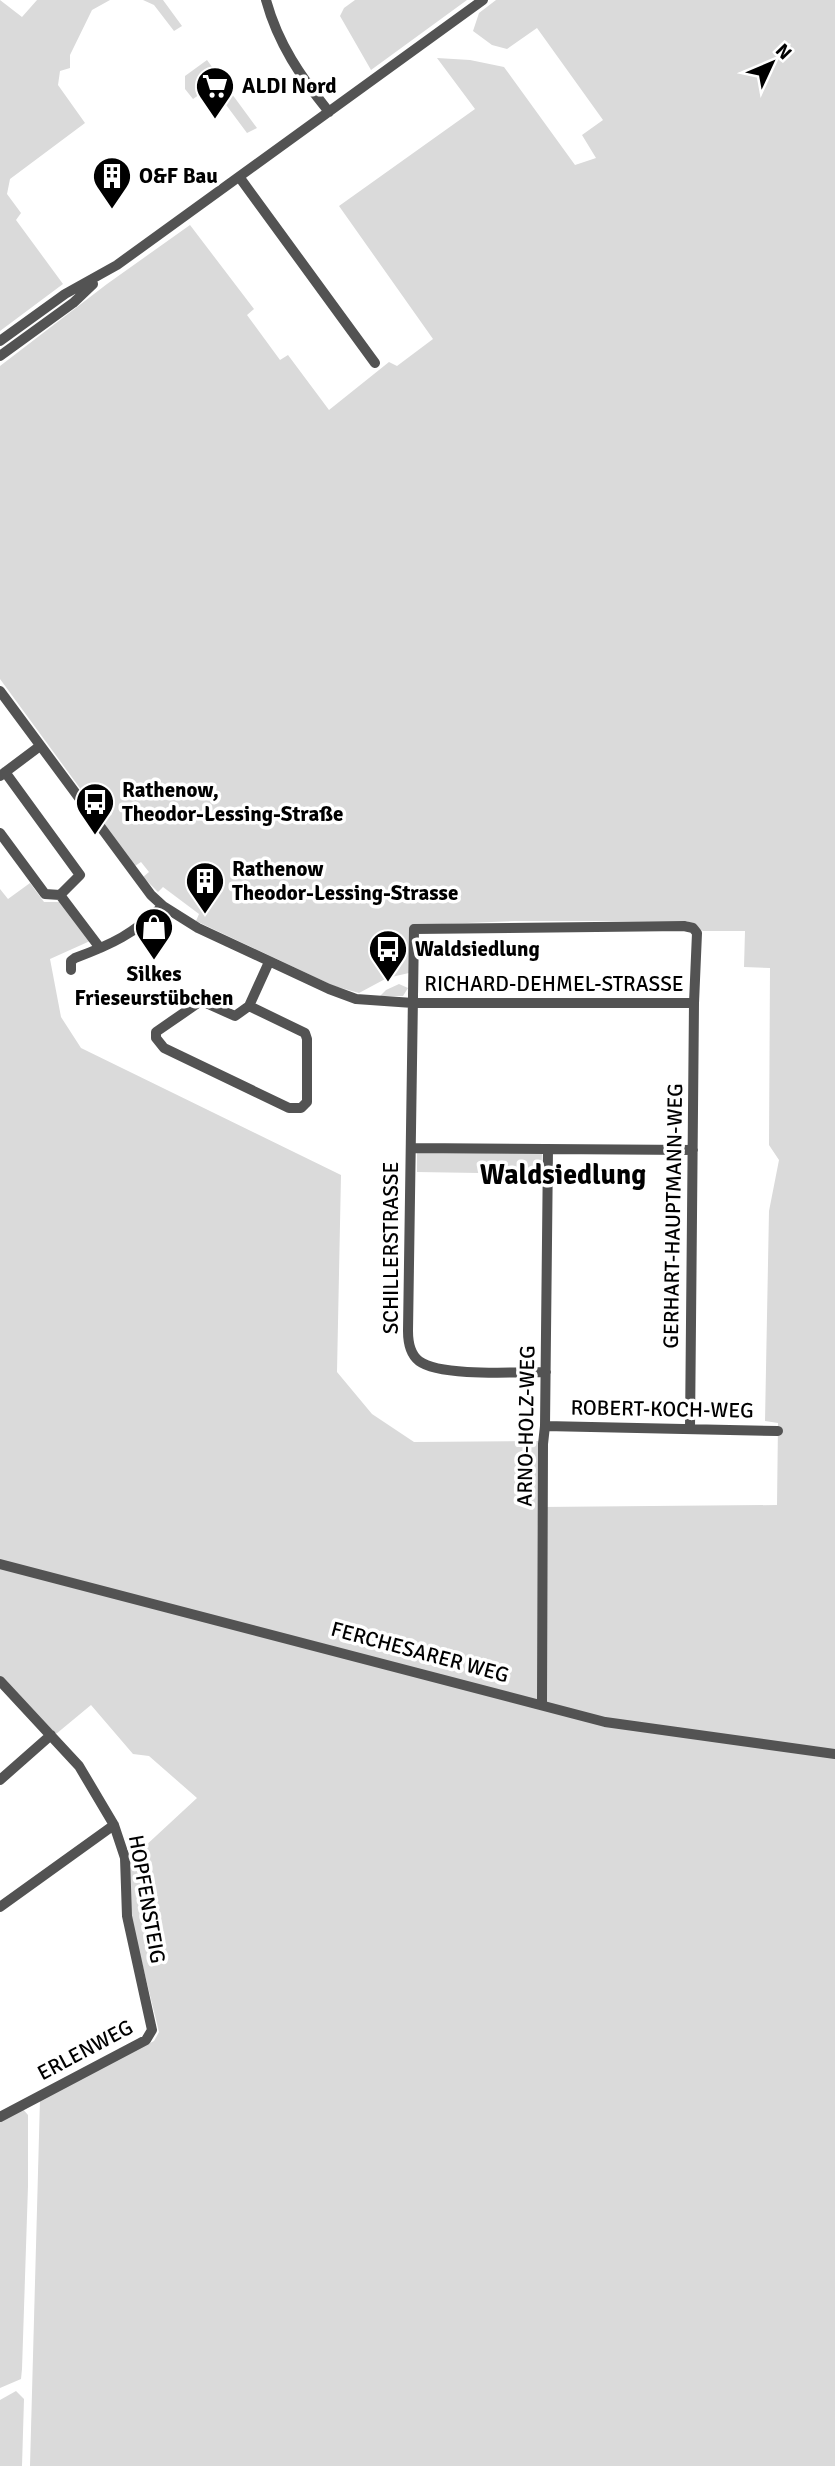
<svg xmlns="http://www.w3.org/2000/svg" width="835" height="2466" font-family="Signika,sans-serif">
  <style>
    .green { fill: #dadada }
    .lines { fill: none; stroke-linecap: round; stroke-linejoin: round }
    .minor { stroke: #535353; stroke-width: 10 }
    .labels { text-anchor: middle; stroke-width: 7; stroke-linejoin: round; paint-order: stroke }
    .poi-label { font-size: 21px; font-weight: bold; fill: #000; stroke: #fff; text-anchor: start }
    .street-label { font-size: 21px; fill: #000; stroke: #fff }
    .district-label { font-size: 28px; font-weight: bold; fill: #000; stroke: #fff }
  </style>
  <rect width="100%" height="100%" fill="#fff"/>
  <!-- green -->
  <path class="green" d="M0,0L22,17L37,0H110L92,10L70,55V68L60,71L58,85L85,123L10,179L7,194L21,213L16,220L63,284L0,331Z
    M143,0H163L182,26L174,31L154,5Z
    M355,0H467L371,70L340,16L344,8Z
    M496,0H835V2466H30L40,2099L154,2041L159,2032L131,1918L129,1861L197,1798L149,1756L133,1754L91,1705L56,1734L0,1676V889L8,899L30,883L44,902H60L90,941L50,959L61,1017L81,1048L341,1175L337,1372L372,1414L414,1442L539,1441L540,1507L777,1505L778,1423L765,1421L769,1211L779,1160L769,1145L770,968L744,967L745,931H703L687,921H515L416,925L409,973L387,978L359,993L334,986L196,921L199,914L163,887L158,892L143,877L149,872L141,862L135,866L102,823L112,814L93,787L82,791L0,679V366L107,284L190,225L254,309L247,315L280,360L288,355L329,410L389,362L397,366L433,339L339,206L475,109L437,58L470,60L504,67L575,165L596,158L582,135L603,120L537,28L507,49L492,45L473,31L479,13Z
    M207,60L257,128L247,133L212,86L193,99L185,89V76Z
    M399,984L408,988L403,996H380L386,990Z
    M417,1152L542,1154L541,1174L417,1172Z
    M22,2108L28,2115V2186L22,2369L21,2379L0,2388V2119Z
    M16,2391L24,2399L22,2466H0V2400Z"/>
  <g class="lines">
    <!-- minor -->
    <path class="minor" d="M266,0C278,44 301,77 329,112
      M240,178L375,363
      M0,341L65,294L117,265L483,0
      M0,356L73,303L93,284
      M0,691L151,895L163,906L198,928L329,989L356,999L413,1003H694
      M5,772L80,875L60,895
      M0,776L40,746
      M0,833L45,894L60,895L100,948
      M71,970V961L75,958C113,944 133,934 163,906
      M249,1006L305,1033L307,1039V1102L301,1108H289L164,1048L156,1038V1032L198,1003H206L235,1016L249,1006L269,962
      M411,1148L693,1150
      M546,1372C517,1372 440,1377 419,1361C410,1354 408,1342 408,1331L414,929L684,926L693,928L697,933L694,1003L690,1429
      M545,1426L778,1431
      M0,1564L605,1722L835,1754
      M0,1681L79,1766L114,1825L125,1858L127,1916L152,2030L146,2040L0,2117
      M542,1704L543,1444L545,1426L548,1149
      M0,1780L51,1735
      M0,1907L114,1825"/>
  </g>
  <!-- icons -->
  <defs>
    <g id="supermarket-pin" transform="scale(2.0125)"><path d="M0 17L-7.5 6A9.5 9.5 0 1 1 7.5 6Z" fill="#000" stroke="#fff"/><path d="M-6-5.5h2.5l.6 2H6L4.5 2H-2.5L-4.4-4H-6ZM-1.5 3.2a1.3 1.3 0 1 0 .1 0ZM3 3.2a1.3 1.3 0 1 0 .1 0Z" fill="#fff"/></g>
    <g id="building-pin" transform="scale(2.0125)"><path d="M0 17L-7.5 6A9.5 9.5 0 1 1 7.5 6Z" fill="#000" stroke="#fff"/><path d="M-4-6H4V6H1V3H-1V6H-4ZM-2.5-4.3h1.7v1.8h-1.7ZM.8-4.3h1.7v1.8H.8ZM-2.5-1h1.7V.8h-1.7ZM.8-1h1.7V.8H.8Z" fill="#fff"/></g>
    <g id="bus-pin" transform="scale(2.0125)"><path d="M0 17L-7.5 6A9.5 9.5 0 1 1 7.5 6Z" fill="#000" stroke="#fff"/><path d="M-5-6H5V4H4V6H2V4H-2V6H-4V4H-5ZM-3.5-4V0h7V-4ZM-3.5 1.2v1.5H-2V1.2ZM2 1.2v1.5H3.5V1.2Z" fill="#fff"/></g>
    <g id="shop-pin" transform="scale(2.0125)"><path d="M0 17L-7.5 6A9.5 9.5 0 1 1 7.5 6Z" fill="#000" stroke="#fff"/><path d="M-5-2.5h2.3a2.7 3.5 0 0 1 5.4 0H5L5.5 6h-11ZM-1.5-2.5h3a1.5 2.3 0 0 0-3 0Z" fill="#fff"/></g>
  </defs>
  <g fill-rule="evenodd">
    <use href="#supermarket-pin" x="215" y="86"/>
    <use href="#building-pin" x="112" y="176"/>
    <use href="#bus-pin" x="95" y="802"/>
    <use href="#building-pin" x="205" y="881"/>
    <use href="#shop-pin" x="154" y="927"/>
    <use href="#bus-pin" x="388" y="949"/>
  </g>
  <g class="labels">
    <!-- poi labels -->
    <g class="poi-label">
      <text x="242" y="93">ALDI Nord</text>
      <text x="139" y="183">O&amp;F Bau</text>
      <text x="122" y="797">Rathenow,<tspan x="122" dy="24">Theodor-Lessing-Straße</tspan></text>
      <text x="232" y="876">Rathenow<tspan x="232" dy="24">Theodor-Lessing-Strasse</tspan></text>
      <text x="415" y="956">Waldsiedlung</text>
      <text x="154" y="981" text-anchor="middle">Silkes<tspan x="154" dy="24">Frieseurstübchen</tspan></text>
    </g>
    <!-- street labels -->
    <g class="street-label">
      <text x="554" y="991">RICHARD-DEHMEL-STRASSE</text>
      <text transform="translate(673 1216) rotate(-89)" y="7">GERHART-HAUPTMANN-WEG</text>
      <text transform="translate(391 1248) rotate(-90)" y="7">SCHILLERSTRASSE</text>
      <text transform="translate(662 1409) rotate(1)" y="7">ROBERT-KOCH-WEG</text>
      <text transform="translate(526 1426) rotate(-89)" y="7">ARNO-HOLZ-WEG</text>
      <text transform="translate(420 1652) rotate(15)" y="7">FERCHESARER WEG</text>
      <text transform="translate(147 1899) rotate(80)" y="7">HOPFENSTEIG</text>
      <text transform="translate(85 2050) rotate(-28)" y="7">ERLENWEG</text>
    </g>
    <!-- district labels -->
    <g class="district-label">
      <text x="563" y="1184">Waldsiedlung</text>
    </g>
  </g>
  <!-- north arrow -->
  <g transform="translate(772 63) rotate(46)" stroke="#ffffff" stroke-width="5" paint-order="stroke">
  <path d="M0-5L12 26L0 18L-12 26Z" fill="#000000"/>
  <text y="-10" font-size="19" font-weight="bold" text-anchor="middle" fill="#000000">N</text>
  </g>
</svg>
